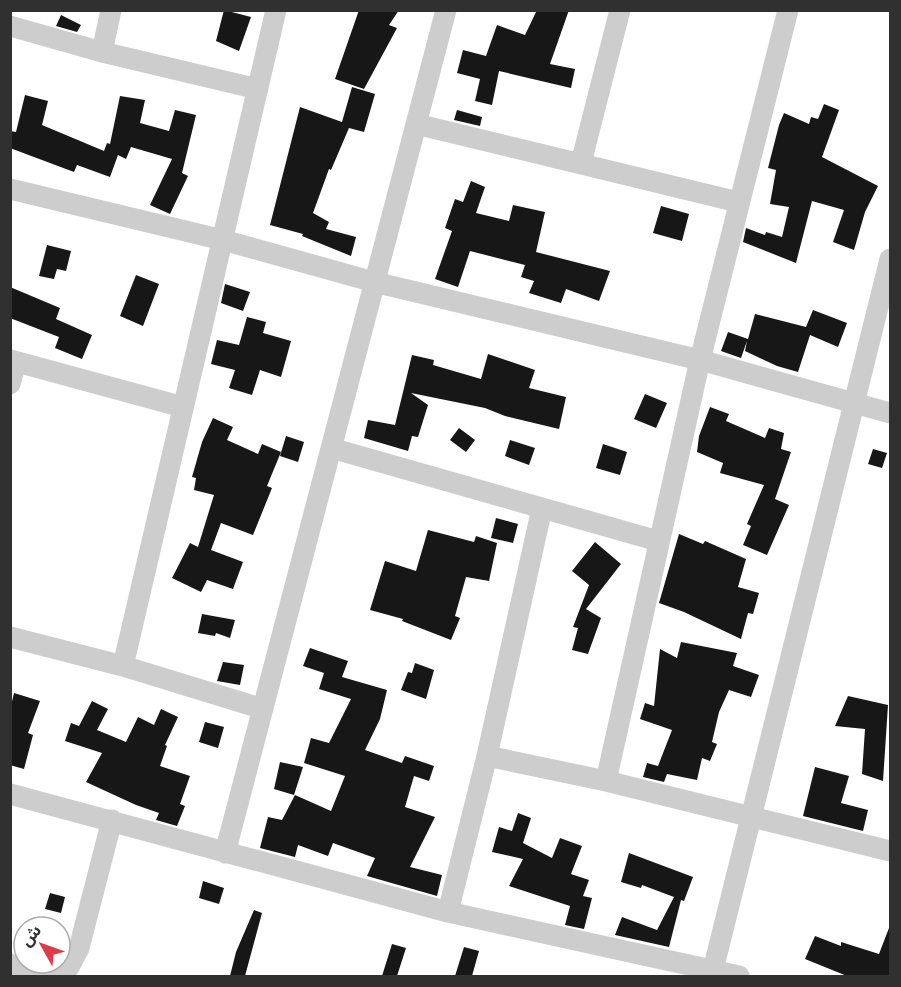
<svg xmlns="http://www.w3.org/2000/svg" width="901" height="987" font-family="'Work Sans','Noto Sans Arabic',sans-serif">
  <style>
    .building { fill: #171717 }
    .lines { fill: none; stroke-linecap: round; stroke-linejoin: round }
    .minor { stroke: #cdcdcd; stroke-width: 21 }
  </style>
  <rect width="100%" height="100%" fill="#fff"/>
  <!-- building -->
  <path class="building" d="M224,10L251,17L239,51L216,41Z
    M359,10H399L389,25L397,28L364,89L335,79Z
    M537,10H569L550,64L575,69L571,88L499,71L492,105L475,101L480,79L457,73L463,50L486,56L497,25L525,35Z
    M61,15L81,25L77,32L56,26Z
    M352,87L375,94L364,132L349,128L331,170L329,169L313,213L329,222L326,229L356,237L351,256L302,236L303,234L270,225L300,107L342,122Z
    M25,95L48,101L42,125L104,151L107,143L110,144L120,96L145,100L140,123L169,131L175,110L196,115L182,173L188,176L170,214L150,205L172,159L131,147L126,159L118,155L110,177L77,165L74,172L10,148V131L16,132Z
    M824,104L839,110L822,157L878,186L865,212L854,250L833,242L844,210L812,201L796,263L743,242L746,228L765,235L766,232L782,237L789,207L770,204L776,170L768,168L779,125L784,113L809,124L811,117L818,119Z
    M457,110L482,117L480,126L454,120Z
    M471,181L485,187L476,213L509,221L513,205L545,212L536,252L610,271L599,301L566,289L561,303L529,293L534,281L521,277L525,265L470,251L458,287L435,279L452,231L445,228L455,199L463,202Z
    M661,206L689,214L682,241L653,233Z
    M47,245L71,251L66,271L57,269L54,279L39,276Z
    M136,275L159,284L143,326L120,316Z
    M225,284L250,292L243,311L221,303Z
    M10,287L60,308L56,319L92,335L82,359L55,348L59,337L10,318Z
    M813,310L847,323L838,347L810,335L798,372L777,366L745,351L747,341L741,358L721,351L728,332L748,339L755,314L806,327Z
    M247,317L266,322L263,333L291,341L281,377L260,370L252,395L229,388L235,370L211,364L217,340L239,345Z
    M488,354L535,370L529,388L566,397L559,429L505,416L485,408L411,393L428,405L418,437L412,436L408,451L364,438L368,420L395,425L412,355L434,360L433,365L481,379Z
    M645,394L667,403L656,428L634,419Z
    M710,407L729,414L726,421L765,438L769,428L784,433L781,449L791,452L775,499L789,505L767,555L743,545L751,526L747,524L764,485L720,473L723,463L697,452L699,436Z
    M213,418L233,427L227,440L258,454L262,444L281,452L267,486L272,488L253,535L221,523L211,550L243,562L233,589L207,580L201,592L172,578L190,543L198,547L214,495L194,490L196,478L192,477L202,442Z
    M459,428L475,440L466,452L450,440Z
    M286,436L304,442L298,462L280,456Z
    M510,440L535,448L529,465L505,456Z
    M603,444L627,452L620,475L596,468Z
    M873,449L887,453L882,468L868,464Z
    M496,518L518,524L513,543L491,538Z
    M428,530L474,542L476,536L497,543L489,581L466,577L455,616L460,618L451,640L402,621L403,619L370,610L385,561L416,571Z
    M679,534L703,544L705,541L746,559L738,587L759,593L753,614L748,613L741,639L684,612L659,603Z
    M595,542L621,564L586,609L601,618L588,654L572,650L578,628L573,627L589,585L572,571Z
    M202,614L235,620L230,638L216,633L215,636L198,633Z
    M681,642L737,653L733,666L759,675L751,697L729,690L719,712L712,742L717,744L710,761L702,758L697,780L667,774L664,782L643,777L647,763L658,766L672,730L640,719L645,703L654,706L660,649L677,658Z
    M310,648L348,661L342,677L387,690L380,719L365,750L402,763L405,756L434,766L429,781L414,776L405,807L435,817L410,867L442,875L437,896L367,876L375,858L333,843L328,856L298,845L295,857L260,848L268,817L282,820L295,795L331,811L345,776L304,763L311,738L329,743L351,699L319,689L324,673L303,666Z
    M223,662L244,665L240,685L217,681Z
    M415,663L434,670L426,699L401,690L408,672L412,673Z
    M14,693L40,701L28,733L33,735L24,769L10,765V710Z
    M848,696L888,705L883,781L862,774L865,729L835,726Z
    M92,701L108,709L97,730L126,742L138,717L154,725L161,709L178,717L165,745L167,746L160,766L190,776L180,804L185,806L177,826L156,820L159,813L136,805L86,782L102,753L65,741L71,723L79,726Z
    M205,722L224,727L218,748L199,742Z
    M280,762L303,767L294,795L274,789Z
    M815,767L849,776L841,803L868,810L863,831L803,816Z
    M518,813L531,818L523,843L552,858L560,838L582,846L571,874L589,880L583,896L592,898L584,929L565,925L570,906L509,886L523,859L492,852L499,827L512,831Z
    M629,853L693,877L684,901L681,900L669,947L615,935L622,917L657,930L674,897L642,885L641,888L621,882Z
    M203,881L224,888L219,904L199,898Z
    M50,893L65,897L61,913L45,909Z
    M254,910L262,913L245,976H230L236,952Z
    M889,928L891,976H847L805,959L815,936L841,946V942L879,954Z
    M392,944L406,948L397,976H382Z
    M464,947L479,951L472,976H455Z"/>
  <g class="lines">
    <!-- minor -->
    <path class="minor" d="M10,26L102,52L258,89
      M102,52L111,10
      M416,124L738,202
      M581,163L620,10
      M10,189L223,240L374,282L700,360L890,413
      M10,360L183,407
      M10,384L16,362
      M331,448L658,541
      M10,637L123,666L263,709
      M123,666L276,10
      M487,756L606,781L890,851
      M606,781L700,360L788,10
      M10,794L448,912L739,976
      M225,853L446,10
      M448,912L487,756L542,508
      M10,964L43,973L69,967L79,948L112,820
      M713,970L890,259"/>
  </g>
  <!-- border -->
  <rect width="901" height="987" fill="none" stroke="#303030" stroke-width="24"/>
  <!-- north arrow -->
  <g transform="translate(42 945) rotate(310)"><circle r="28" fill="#ffffff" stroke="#acacac" stroke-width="1.5"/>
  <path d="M0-4.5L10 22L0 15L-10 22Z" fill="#de3a48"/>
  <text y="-9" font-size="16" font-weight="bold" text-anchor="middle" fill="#303030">ش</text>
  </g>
</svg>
